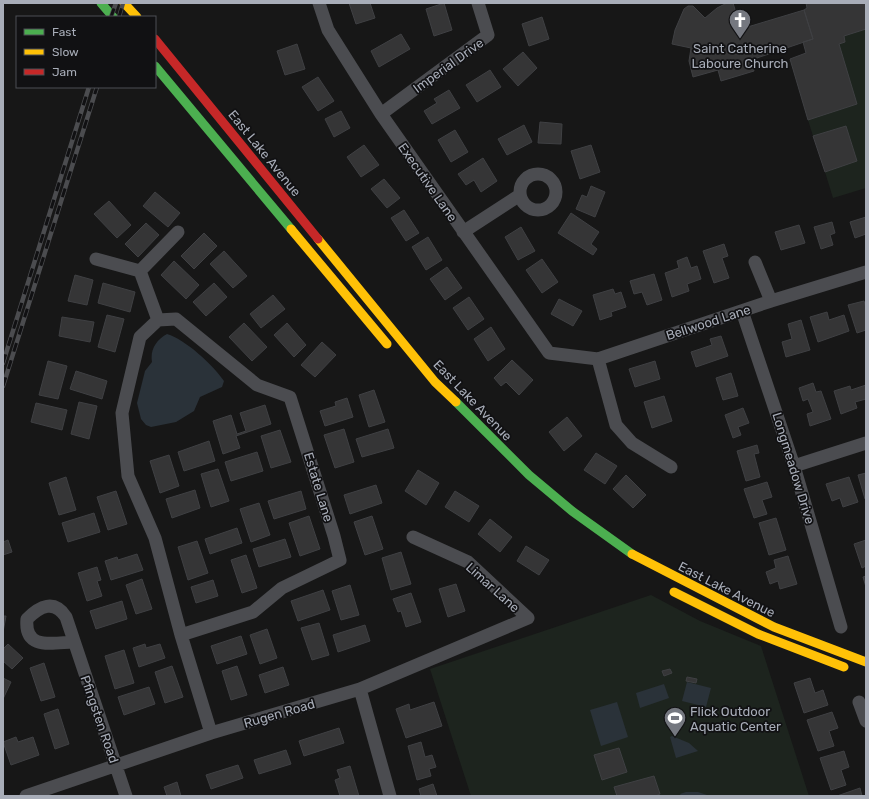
<svg xmlns="http://www.w3.org/2000/svg" width="869" height="799" font-family="Rubik,sans-serif">
  <style>
    .green { fill: #1d241e }
    .water { fill: #2a3239 }
    .building { fill: #353536; stroke: #3f4043 }
    .lines { fill: none; stroke-linecap: round; stroke-linejoin: round }
    .street { stroke: #4b4c50; stroke-width: 13 }
    .fast { stroke: #4caf50; stroke-width: 9 }
    .slow { stroke: #ffc107; stroke-width: 9 }
    .jam { stroke: #c62828; stroke-width: 9 }
    .rail-casing { stroke: #4b4c4f; stroke-width: 4.5 }
    .rail { stroke: #111113; stroke-width: 3; stroke-dasharray: 9; stroke-linecap: butt }
    .labels { text-anchor: middle; stroke-width: 3.5; stroke-linejoin: round; paint-order: stroke }
    .poi-label { font-size: 13px; fill: #a8adb8; stroke: #111113 }
    .street-label { font-size: 13px; fill: #a8adb8; stroke: #111113 }
  </style>
  <rect width="100%" height="100%" fill="#171717"/>
  <!-- green -->
  <path class="green" d="M866,29V188L833,198L825,172L857,161L846,126L813,136L808,120L857,104L839,44L845,42L844,36Z
    M651,595L700,621L761,646L809,796H471L430,669Z"/>
  <!-- water -->
  <path class="water" d="M167,334C186,340 212,364 224,381L222,387L200,397L194,411L176,422L151,427L146,425L141,419L137,403L145,371L152,362C150,350 156,340 167,334Z
    M687,682L711,688L706,707L682,701Z
    M664,684L669,698L640,708L636,693Z
    M617,702L628,737L601,746L590,710Z
    M672,736L689,743L698,751L676,758L670,737Z
    M686,792H698L710,796H681L680,794Z"/>
  <!-- building -->
  <path class="building" d="M349,3H370L375,18L356,24Z
    M444,3L452,30L434,36L426,9Z
    M733,3L741,29L804,10L813,39L751,60L754,71L721,81L718,70L693,77L689,61L691,48L672,44L675,30L684,9L688,6H693L705,18L717,8L727,3Z
    M806,3H866V29L844,36L845,42L839,44L857,104L808,120L790,59L806,53L803,42L813,39L804,10L807,8Z
    M542,17L549,39L529,46L522,24Z
    M401,34L410,49L379,67L371,51Z
    M297,44L305,69L285,75L277,51Z
    M523,52L537,68L518,86L503,69Z
    M490,70L501,87L477,102L466,85Z
    M318,77L334,101L318,111L302,87Z
    M449,90L460,108L432,124L424,111L437,103L434,99Z
    M341,111L350,128L334,137L325,119Z
    M540,122L562,124L561,144L538,143Z
    M524,125L532,142L507,155L498,139Z
    M846,126L857,161L825,172L813,136Z
    M455,130L468,152L451,162L438,140Z
    M364,145L379,165L361,177L347,157Z
    M591,145L600,172L580,179L571,151Z
    M483,158L497,181L481,192L474,180L466,185L458,174Z
    M384,179L400,198L387,208L371,189Z
    M591,186L605,192L595,217L576,209L582,195L587,197Z
    M155,192L180,213L168,227L143,206Z
    M109,201L131,225L117,238L94,214Z
    M404,210L419,233L406,241L391,218Z
    M571,213L599,232L591,244L597,249L593,255L558,233Z
    M866,217V234L855,238L850,222Z
    M832,222L835,233L830,235L833,245L821,249L814,227Z
    M146,223L159,235L138,257L125,244Z
    M799,225L805,243L781,250L775,232Z
    M521,227L535,251L518,260L505,237Z
    M204,233L217,246L194,269L181,256Z
    M428,237L442,260L426,270L412,247Z
    M724,244L728,256L722,258L729,278L714,283L703,251Z
    M224,251L247,276L233,288L210,264Z
    M687,257L691,268L697,266L701,279L687,284L689,291L672,297L665,273L679,268L677,261Z
    M542,259L558,282L542,293L526,270Z
    M174,261L199,285L186,299L161,275Z
    M447,267L462,288L445,300L430,279Z
    M654,274L662,300L647,305L642,292L634,294L630,281Z
    M75,275L93,280L87,305L68,301Z
    M103,283L135,292L130,312L98,303Z
    M214,283L227,297L206,316L193,302Z
    M613,289L615,294L621,292L626,307L611,312L612,316L600,320L593,295Z
    M273,295L285,309L261,328L250,314Z
    M469,297L484,319L468,330L453,308Z
    M559,299L582,311L573,326L551,314Z
    M864,301L866,308V330L857,333L848,305Z
    M827,312L829,320L844,315L849,331L818,342L810,317Z
    M107,315L124,319L115,352L98,347Z
    M62,317L94,322L90,342L59,336Z
    M801,320L810,350L786,357L782,342L792,339L788,324Z
    M244,323L267,347L252,361L229,337Z
    M287,323L306,345L294,357L274,335Z
    M491,327L505,349L488,361L474,339Z
    M721,336L728,356L696,367L691,352L712,345L710,339Z
    M322,342L336,355L315,377L301,365Z
    M512,360L533,380L519,395L506,382L501,386L494,378Z
    M48,361L67,366L58,399L39,395Z
    M655,361L660,379L635,387L629,369Z
    M76,371L107,381L102,399L70,389Z
    M731,373L738,396L723,400L716,378Z
    M813,383L816,392L821,391L831,419L810,426L807,414L813,412L808,399L803,401L799,388Z
    M866,385V399L855,402L857,408L841,414L834,391L850,386L851,390Z
    M374,390L385,422L369,427L359,395Z
    M664,396L672,421L652,428L644,402Z
    M347,398L353,417L325,426L320,411L336,406L335,402Z
    M79,402L97,406L89,439L71,434Z
    M36,403L67,410L62,430L31,422Z
    M265,405L271,424L236,436L240,448L223,454L213,421L231,415L237,434L246,431L240,413Z
    M743,408L749,423L738,427L741,435L733,438L725,415Z
    M567,417L582,436L564,451L549,432Z
    M344,429L354,462L335,468L324,435Z
    M388,429L394,448L362,457L356,439Z
    M280,430L291,462L271,468L261,436Z
    M209,441L215,461L184,471L178,452Z
    M757,445L759,453L754,454L760,477L746,481L737,451Z
    M257,452L263,471L231,481L225,462Z
    M596,453L617,466L605,484L584,470Z
    M169,455L179,486L160,493L150,461Z
    M218,469L229,501L211,507L201,474Z
    M418,470L439,483L426,505L405,491Z
    M866,473V498L865,499L858,475Z
    M626,475L646,495L633,508L613,489Z
    M66,477L76,510L59,515L49,483Z
    M849,477L858,502L843,507L840,498L832,501L826,484Z
    M767,482L772,497L762,500L767,514L754,518L744,489Z
    M376,485L382,503L350,514L344,495Z
    M195,490L200,508L172,518L166,499Z
    M116,491L127,524L108,530L97,497Z
    M301,491L306,509L274,519L268,501Z
    M455,491L479,506L469,522L445,507Z
    M259,503L270,535L251,542L240,509Z
    M94,513L100,532L68,542L62,523Z
    M309,516L320,549L300,556L289,523Z
    M372,516L383,549L365,555L354,522Z
    M776,518L786,550L769,555L759,523Z
    M490,519L512,537L500,552L478,534Z
    M237,528L242,543L210,554L205,539Z
    M285,539L291,557L259,567L253,549Z
    M8,540L12,552L3,555V542Z
    M866,540V566L862,568L854,544Z
    M197,541L208,573L188,580L178,547Z
    M526,546L549,560L539,575L517,561Z
    M401,552L411,584L391,590L382,558Z
    M137,554L143,570L111,580L105,561L117,557L118,560Z
    M246,555L257,588L242,593L231,560Z
    M788,556L797,584L780,589L778,581L770,584L766,572L776,568L774,560Z
    M97,567L101,580L97,581L102,596L87,601L78,573Z
    M866,576V587L863,577Z
    M142,579L152,609L136,614L126,585Z
    M213,580L218,596L196,603L191,587Z
    M456,584L465,611L448,617L439,589Z
    M350,585L359,615L341,620L332,591Z
    M323,590L330,610L298,621L291,601Z
    M411,593L421,622L406,627L401,611L398,612L393,599Z
    M122,601L127,619L96,629L90,611Z
    M3,616H6L3,632Z
    M319,623L329,655L312,660L301,628Z
    M365,625L370,641L338,652L333,635Z
    M267,629L277,658L260,664L250,635Z
    M241,636L247,654L217,664L211,646Z
    M8,644L23,658L12,669L3,661V649Z
    M145,644L146,648L160,644L165,658L139,667L133,648Z
    M124,650L134,683L115,689L105,656Z
    M44,663L55,697L41,701L30,668Z
    M172,666L183,697L165,703L155,672Z
    M237,666L247,695L231,700L222,671Z
    M283,667L289,685L265,693L259,675Z
    M670,669L672,673L664,676L662,671Z
    M687,677L697,679L696,683L686,681Z
    M3,678L11,682L3,699Z
    M810,678L815,693L823,690L828,705L804,713L794,683Z
    M149,687L155,704L124,715L118,697Z
    M434,702L442,726L406,738L396,709L409,704L410,710Z
    M58,709L69,744L55,749L44,714Z
    M832,712L838,728L829,731L834,746L818,751L807,720Z
    M339,728L344,743L304,756L299,741Z
    M16,737L18,742L33,737L39,755L11,765L3,742Z
    M421,742L425,757L432,755L436,767L429,769L431,776L417,780L408,746Z
    M619,748L627,772L602,780L594,755Z
    M286,750L291,764L259,774L254,760Z
    M844,751L849,767L841,770L846,785L831,790L820,758Z
    M238,765L243,778L211,789L206,775Z
    M350,766L359,796H340L335,780L340,778L337,770Z
    M654,776L660,794L655,796H617L614,787Z
    M177,782L181,796H167L164,787Z
    M433,784L437,796H421L419,789Z
    M860,788L862,796H837Z"/>
  <g class="lines">
    <!-- street -->
    <path class="street" d="M319,3L328,30L381,114L549,353L598,359L771,301L866,272
      M381,114L488,35L478,3
      M520 192a18 18 0 1 1 36 0a18 18 0 1 1-36 0Z
      M463,232L520,195
      M96,259L140,271L158,320
      M755,262L771,301
      M140,271L178,232
      M742,311L794,466L841,627
      M176,319L257,385L290,397L334,536L340,560L282,588L253,612L181,635L155,538L128,476L122,413L140,337L158,320Z
      M598,359L616,425L632,443L671,467
      M794,466L866,443
      M181,635L211,733
      M73,642C51,643 24,650 27,619C40,606 54,599 66,617L126,796
      M360,689L390,796
      M859,702L866,721
      M26,796L211,733L360,689L528,618L468,562L413,537"/>
    <!-- fast -->
    <path class="fast" d="M101,3L113,17
      M155,66L291,229
      M456,402L529,475L572,511L632,554"/>
    <!-- slow -->
    <path class="slow" d="M124,3L137,17
      M291,229L387,344
      M318,239L435,382L456,402
      M632,554L774,627L866,662
      M674,592L758,634L844,667"/>
    <!-- jam -->
    <path class="jam" d="M155,39L318,239"/>
    <!-- rail casing -->
    <g class="rail-casing">
      <path id="rail" d="M111,17L116,3
        M119,17L123,3
        M3,363L89,87
        M3,386L97,87"/>
    </g>
    <!-- rail -->
    <use href="#rail" class="rail"/>
  </g>
  <!-- icons -->
  <defs>
    <g id="church-pin" transform="scale(1.15)"><path d="M0 17L-7.5 6A9.5 9.5 0 1 1 7.5 6Z" fill="#757880" stroke="#111113"/><path d="M-1.2-6h2.4v3.5h3.3v2.4h-3.3V6h-2.4V-.1h-3.3v-2.4h3.3Z" fill="#fff"/></g>
    <g id="stadium-pin" transform="scale(1.15)"><path d="M0 17L-7.5 6A9.5 9.5 0 1 1 7.5 6Z" fill="#757880" stroke="#111113"/><path d="M0-5a6.5 5 0 1 0 0 10a6.5 5 0 1 0 0-10ZM-3.5-1.8h7v3.6h-7Z" fill="#fff"/></g>
  </defs>
  <g fill-rule="evenodd">
    <use href="#church-pin" x="740" y="20"/>
    <use href="#stadium-pin" x="675" y="718"/>
  </g>
  <g class="labels">
    <!-- poi labels -->
    <g class="poi-label">
      <text x="740" y="53">Saint Catherine<tspan x="740" dy="15">Laboure Church</tspan></text>
      <text x="690" y="716" text-anchor="start">Flick Outdoor<tspan x="690" dy="15">Aquatic Center</tspan></text>
    </g>
    <!-- street labels -->
    <g class="street-label">
      <text transform="translate(448 65) rotate(-36)" y="5">Imperial Drive</text>
      <text transform="translate(265 153) rotate(51)" y="5">East Lake Avenue</text>
      <text transform="translate(428 182) rotate(55)" y="5">Executive Lane</text>
      <text transform="translate(708 322) rotate(-18)" y="5">Bellwood Lane</text>
      <text transform="translate(473 400) rotate(46)" y="5">East Lake Avenue</text>
      <text transform="translate(794 468) rotate(73)" y="5">Longmeadow Drive</text>
      <text transform="translate(319 487) rotate(73)" y="5">Estate Lane</text>
      <text transform="translate(493 587) rotate(42)" y="5">Limar Lane</text>
      <text transform="translate(727 589) rotate(27)" y="5">East Lake Avenue</text>
      <text transform="translate(279 713) rotate(-16)" y="5">Rugen Road</text>
      <text transform="translate(100 719) rotate(71)" y="5">Pfingsten Road</text>
    </g>
  </g>
  <!-- border -->
  <rect width="869" height="799" fill="none" stroke="#a8adb8" stroke-width="8"/>
  <!-- legend -->
  <rect x="16" y="16" width="140" height="72" fill="#111113" stroke="#4d4f55"/>
  <rect x="24" y="29" width="20" height="6" fill="#4caf50" stroke="#4d4f55"/>
  <text x="52" y="36" font-size="12" fill="#a8adb8">Fast</text>
  <rect x="24" y="49" width="20" height="6" fill="#ffc107" stroke="#4d4f55"/>
  <text x="52" y="56" font-size="12" fill="#a8adb8">Slow</text>
  <rect x="24" y="69" width="20" height="6" fill="#c62828" stroke="#4d4f55"/>
  <text x="52" y="76" font-size="12" fill="#a8adb8">Jam</text>
</svg>
